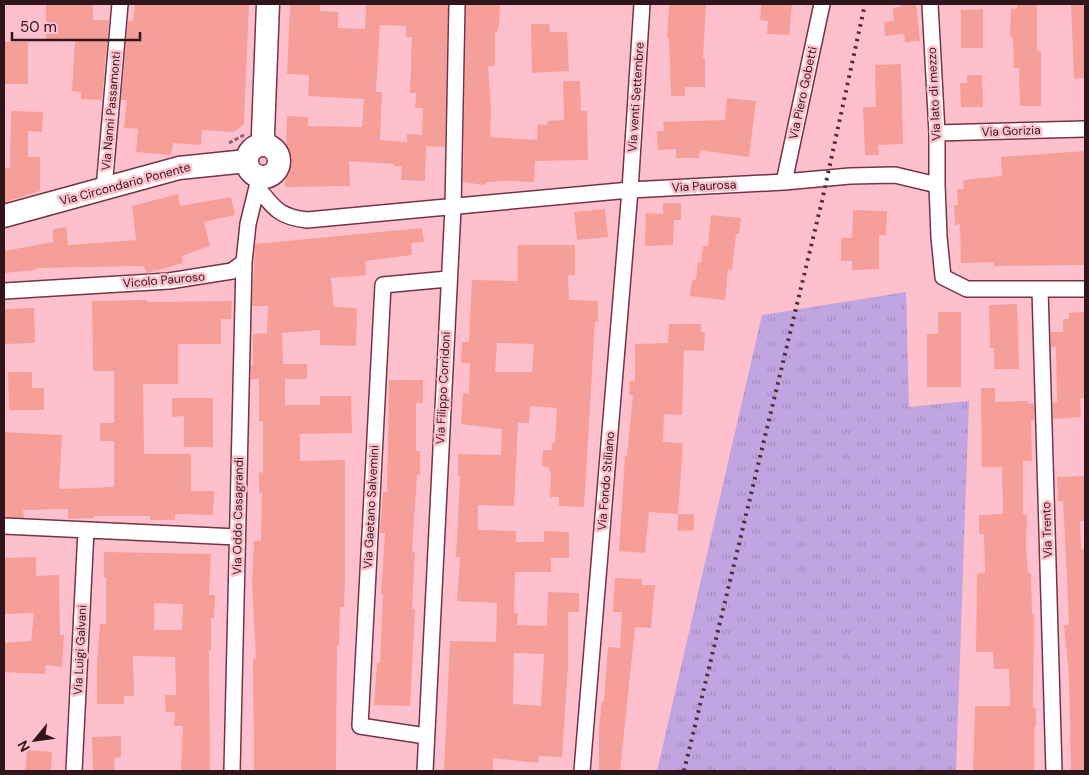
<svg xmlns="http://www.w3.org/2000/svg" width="1089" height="775" font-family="'DM Sans',sans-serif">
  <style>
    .grass { fill: url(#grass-tufts) }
    .building { fill: #f69f98; fill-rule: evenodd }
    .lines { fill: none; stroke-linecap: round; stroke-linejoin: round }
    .street-casing { stroke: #753446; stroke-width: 18 }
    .secondary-casing { stroke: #753446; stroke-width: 25 }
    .path { stroke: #8e626c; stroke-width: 3; stroke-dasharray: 4 2.5; stroke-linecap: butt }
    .street { stroke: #fff; stroke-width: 15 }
    .secondary { stroke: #fff; stroke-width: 22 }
    .rail { stroke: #4f2e36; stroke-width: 4; stroke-dasharray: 2.5 5; stroke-linecap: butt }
    .labels { text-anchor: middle; stroke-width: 5; stroke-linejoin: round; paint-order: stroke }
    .street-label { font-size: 12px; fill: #31151c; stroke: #ffc0cd }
  </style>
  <defs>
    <pattern id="grass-tufts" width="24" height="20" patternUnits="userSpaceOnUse" patternTransform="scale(1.25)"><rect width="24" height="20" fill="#c0a5e1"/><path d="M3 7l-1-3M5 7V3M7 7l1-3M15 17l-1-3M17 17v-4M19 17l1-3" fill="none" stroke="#a58dc0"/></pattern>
  </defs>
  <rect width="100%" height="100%" fill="#ffc0cd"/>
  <!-- grass -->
  <path class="grass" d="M906,292L909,407L969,401L956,771H657L762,315Z"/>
  <!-- building -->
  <path class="building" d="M46,4H93V20H109L102,100L81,99V92L72,91L75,40H46Z
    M135,4H249L244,124L234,132L202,130L201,145L173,143L171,155L136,152L138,129L124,128L127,100H121L128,21H133Z
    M290,4H320V11L338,12V28L365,29L366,4H448L445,147L426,146L425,181L401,180L402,166H394V164L349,161L350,186L285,187L287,116L308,117V126L362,127L364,99L308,96L309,75L287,74ZM380,25L406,26V37H412L410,93H416L415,108H423L422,135L407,134V142L380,140L382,92H376Z
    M466,4H500L499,24L497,32H495V66H488L491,110L490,137L537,140L538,124L547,125V121L564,120L563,81H580L581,111H587L588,160L535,161L534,182L506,181L487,182L484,185L463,182Z
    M669,4H706L703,58H705V87H685V96H671L669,39L667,38Z
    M761,4H792L789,35L767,34L768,21L760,20Z
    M900,4H916L920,41L905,42L904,34L885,36L884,22L894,21L893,8L901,7Z
    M1017,4H1037V51H1041V106H1020L1019,68H1014L1013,37H1010L1011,9H1017Z
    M1071,4H1085V78L1074,79Z
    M983,9V48H961V10Z
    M531,24H549L550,32H567L569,71L532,73Z
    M4,42H28V84H4Z
    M901,64L903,144L878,145L879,155H865L863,107H876L875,65Z
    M967,75H982L983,107H961L960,83H967Z
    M727,98L756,101L749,157L700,150L699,158H676V149L658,150L657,131H664L663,122L725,120Z
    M11,111L43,112L42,132L28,131V157H40V191L5,202V168H10Z
    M1085,151V265L994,266V262L961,263L960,224L955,225L954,205H958L957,189H964L963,180L1002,176L1001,157Z
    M178,194L180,206L231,197L235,215L204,222L210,246L182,256L183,263L147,273L143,266L36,268V270L4,273V251L53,242V229L66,227L68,245L136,240L132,206Z
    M663,203H681V220H674L673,245L645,246L646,213L663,214Z
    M605,209L608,237L577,240L574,212Z
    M853,210L887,211L886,235H879V269L852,270V261H841V238H852Z
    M711,215L741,218L739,234H736L732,270L728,269L725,300L690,296L692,280H696L698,262L701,263L703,246H708Z
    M422,228L424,242L411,243L412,255L365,261L366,275L331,278L334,307L357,308L356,346L320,345V330L282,333L283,364H307V379H285V405H320V396H351L352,433L300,434V461L345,460V581L344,607H340L339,645H337L336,771H254L253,659H256L252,583L254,541H261L262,493H259V472L263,473V421H259V379H251V365H253V334L267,333L268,306H252L255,244Z
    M518,245H575V275H568L569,300L598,301V322L595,321L584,507L559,506V497H550L551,476L549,467L542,466L543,450H552V443H555L557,408L530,406L529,423H518L514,506L478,505V530L516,531V542H544V531L569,532V558H551V572H515L514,613H518L517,625L547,626L548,592L579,593V612H568V666L562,757L539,756L538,763L493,758V771L444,770L450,641L496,642L497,603L457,601L460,557H456L460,476H458V454L501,455L502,429L461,424L463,393L469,394L470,363H461L462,342H469L472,280L518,281ZM497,343L534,344L532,372H495ZM514,653L544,654L541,706L513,704Z
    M147,300V302L232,301L231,319H221V344H178V384H143L144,454H191V491H214L213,515L175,514V520H150V516H94V518L68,519V509L23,510L24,518L4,517V432L62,435L59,489L114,487V441H100V423H114V371H93L92,301Z
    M1017,304L1019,369H994V348H990L989,305Z
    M34,308L35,343L5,344L4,309Z
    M938,312H961V387H927V334H938Z
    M1085,312V398H1080L1081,417L1053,419V403L1057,402L1056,347H1051V332H1063V319H1069V313Z
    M669,324H701V332H705L704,351L684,350L682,415L664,414L663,442L683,443L678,514L649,512L645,553L619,551L625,456H627L633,395H629L630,381H635V344L668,343Z
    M8,372H32V388H44V410H9Z
    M389,380H423V403H416V451H420V475H417L412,552H415L412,609H415L410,706L374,705L377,663H380L383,594H381L385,533H380L383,492H387Z
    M981,388H995V402L1028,401V404L1034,403V420H1031L1032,461H1023V514L1027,515L1026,548L1028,573H1031L1032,614H1034L1033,708H1036V727H1034V771H973L975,706H1010L1009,669H994L993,652H976L977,574L985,573L984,534H979V515L1003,514L1002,467H982Z
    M172,398H213V447H184V416L172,417Z
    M1085,476V521H1080L1081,549H1084L1085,567V771H1071L1069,676L1064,625H1069L1067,576L1063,501H1058L1057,477Z
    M678,514H694V530L678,531Z
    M104,552L211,554L209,595H215L214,618H211V650H209L210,771H181L183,726H174L175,712H166L165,695H176L175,657L133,656L134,696H124V704H97V663L100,624H106V577H104ZM154,603L183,604L182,630H154Z
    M36,557V576L59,575L60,635H64L62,667L46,665L45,674L4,672V643L31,641L34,613L5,614L4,558Z
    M615,578L642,579V585H655L651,628L635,627L620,771H599V727L602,701L604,702L608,647L620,648L622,612H613Z
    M121,736V757L114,758L115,771H93L92,737Z
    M27,750L52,752L51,771H25Z"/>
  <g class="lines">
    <!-- street casing -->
    <g class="street-casing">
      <path id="street" d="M930,4L937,133V185
        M937,133L1085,129
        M259,177L257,187C274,208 279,217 307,220L630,190L784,182L850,176L895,175L937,185L939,237L943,277L967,289H1085
        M784,182L822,4
        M104,189L120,4
        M1040,289L1054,771
        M4,291L169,281L232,271L244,262L248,224L257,187
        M4,526L237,537
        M426,736L360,726L383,285L448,279
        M74,771L86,530
        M232,771L244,262
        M425,771L453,208L457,4
        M582,771L630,190L642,4"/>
    </g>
    <!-- secondary casing -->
    <g class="secondary-casing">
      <path id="secondary" d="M247 161a16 16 0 1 1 32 0a16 16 0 1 1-32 0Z
        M264,145L263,133L268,4
        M4,216L179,168L247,161"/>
    </g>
    <!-- path -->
    <path class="path" d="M229,143L244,135"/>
    <!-- street -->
    <use href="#street" class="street"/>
    <!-- secondary -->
    <use href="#secondary" class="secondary"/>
    <!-- rail -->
    <path class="rail" d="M684,771L822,201L865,4"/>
  </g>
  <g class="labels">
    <!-- street labels -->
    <g class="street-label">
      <text transform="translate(803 93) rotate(-78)" y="4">Via Piero Gobetti</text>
      <text transform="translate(934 94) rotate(-93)" y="4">Via lato di mezzo</text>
      <text transform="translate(636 97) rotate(-86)" y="4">Via venti Settembre</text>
      <text transform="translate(111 111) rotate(-85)" y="4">Via Nanni Passamonti</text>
      <text transform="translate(1011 131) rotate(-2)" y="4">Via Gorizia</text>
      <text transform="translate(125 184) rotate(-15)" y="4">Via Circondario Ponente</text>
      <text transform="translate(704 186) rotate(-3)" y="4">Via Paurosa</text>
      <text transform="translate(164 280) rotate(-5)" y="4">Vicolo Pauroso</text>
      <text transform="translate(443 388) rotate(-87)" y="4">Via Filippo Corridoni</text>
      <text transform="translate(606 481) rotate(-85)" y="4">Via Fondo Stiliano</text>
      <text transform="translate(371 507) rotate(-87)" y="4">Via Gaetano Salvemini</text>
      <text transform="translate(238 516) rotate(-89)" y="4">Via Oddo Casagrandi</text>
      <text transform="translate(1047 530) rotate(-92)" y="4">Via Trento</text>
      <text transform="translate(80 650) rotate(-87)" y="4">Via Luigi Galvani</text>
    </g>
  </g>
  <!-- border -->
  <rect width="1089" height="775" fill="none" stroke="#31151c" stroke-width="10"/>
  <!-- north arrow -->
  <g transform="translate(35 740) rotate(241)" stroke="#ffc0cd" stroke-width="4" paint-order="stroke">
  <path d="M0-4L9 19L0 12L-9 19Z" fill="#31151c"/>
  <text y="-8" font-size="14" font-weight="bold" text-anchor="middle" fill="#31151c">N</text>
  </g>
  <!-- scale -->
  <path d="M12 32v8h128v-8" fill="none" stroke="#31151c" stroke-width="2.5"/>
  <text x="20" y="32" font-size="15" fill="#31151c" stroke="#ffc0cd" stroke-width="4" paint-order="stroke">50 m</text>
</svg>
